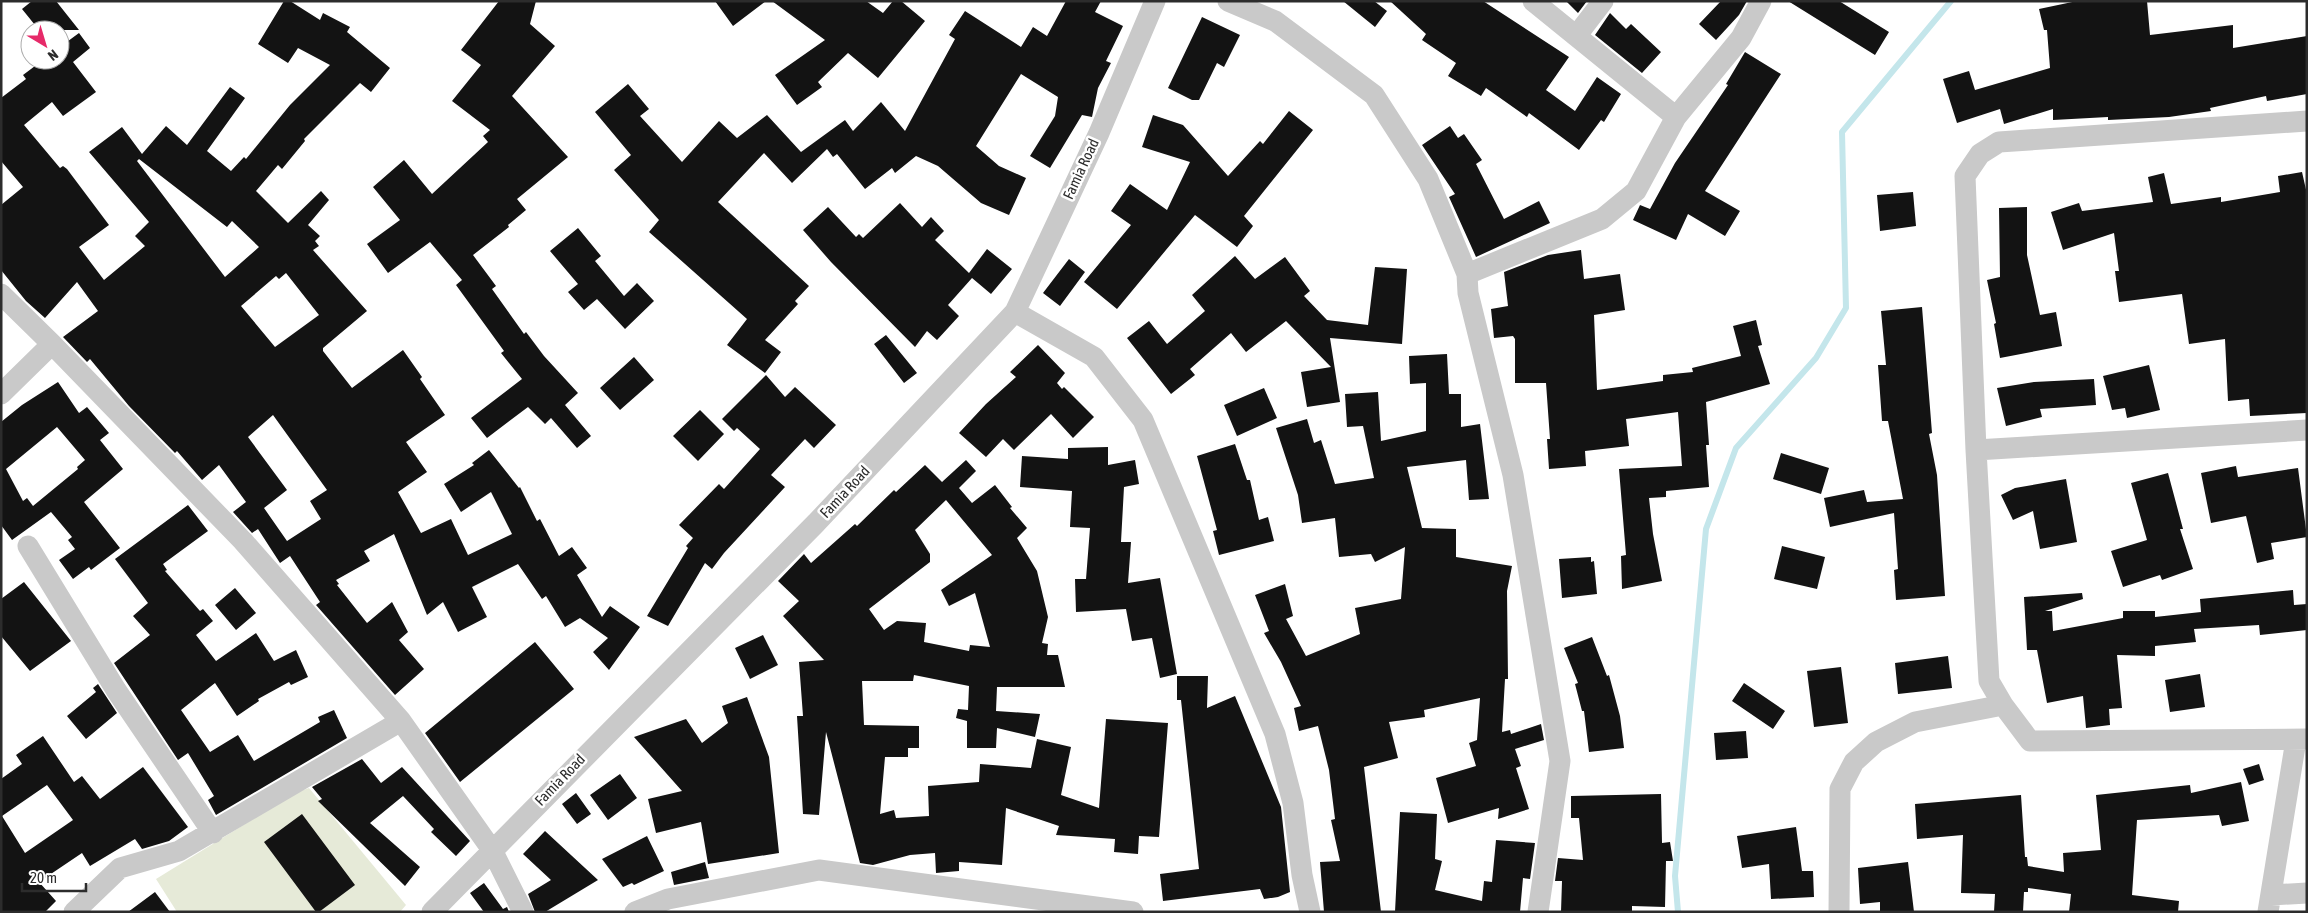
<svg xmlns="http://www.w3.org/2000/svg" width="2308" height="913" font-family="'Asap Condensed',sans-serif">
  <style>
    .green { fill: #e6ead8 }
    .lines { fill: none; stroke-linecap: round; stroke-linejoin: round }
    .stream { stroke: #c4e6eb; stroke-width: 6 }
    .building { fill: #131313; fill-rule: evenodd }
    .street { stroke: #c9c9c9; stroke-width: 21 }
    .labels { text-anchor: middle; stroke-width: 5; stroke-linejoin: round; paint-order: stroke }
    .street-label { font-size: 15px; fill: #2c2c2c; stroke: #fff }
  </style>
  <rect width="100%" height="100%" fill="#fff"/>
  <!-- green -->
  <path class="green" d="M309,788L406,905L400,912H177L156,879L295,793Z"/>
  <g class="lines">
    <!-- stream -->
    <path class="stream" d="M1678,912L1675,876L1706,529L1736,448L1816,358L1846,308L1842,132L1951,1"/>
  </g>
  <!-- building -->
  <path class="building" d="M32,1H56L79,30H39L22,9Z
    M284,1H290L320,20L323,13L350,27L347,32L390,68L371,92L360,83L304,139L305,141L282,169L278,165L256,191L288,223L321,191L329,200L308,225L320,236L315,241L319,246L313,250L367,311L323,348V351L352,388L403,350L422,377L420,379L445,415L406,442L427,472L398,492L421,533L451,519L468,555L512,534L491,492L461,512L444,484L474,465L472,463L489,450L519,488L520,487L537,521L540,519L559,556L572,547L587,568L577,575L602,617L610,606L640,627L609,670L593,652L608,638L580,618L565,627L546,596L542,599L518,564L472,587L487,617L458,632L443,602L427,615L394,534L364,551L370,561L336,580L339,584L337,585L367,623L392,602L408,632L399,640L424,669L395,695L316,605L320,602L290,556L280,563L258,529L252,533L233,512L246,502L219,465L202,480L177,451L175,453L129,406L90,359L87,362L63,337L98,311L77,282L45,318L26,301L1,270V205L23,187L1,161V98L26,79L23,75L43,60H60V47L79,33L90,48L73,62L96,92L63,116L52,102L24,125L60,168L63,166L67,169L109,225L79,247L104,280L145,246L135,236L149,222L89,152L122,127L142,154L166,126L187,145L230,87L245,98L207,151L231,171L244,157L246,159L290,105L330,65L298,48L288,63L258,44ZM139,159L227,227L232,221L259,247L225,277L137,161ZM286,273L319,315L275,347L241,306L276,276L279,279ZM273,415L327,490L310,501L321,519L287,541L264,508L287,490L248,437Z
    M499,1H536L530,24L555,46L512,96L568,157L517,199L526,210L508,225L509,227L473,255L496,286L492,289L524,334L526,332L544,356L578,393L565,405L591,436L577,448L551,418L545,424L528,407L487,438L471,418L522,379L501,353L504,351L456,285L462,280L430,242L388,273L367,244L400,220L373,187L404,160L432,194L488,142L483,136L490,130L452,101L481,65L461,50Z
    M715,1H766L733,26Z
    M772,1H866L883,13L893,1H901L925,21L878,78L848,53L818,82L822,87L797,105L775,75L825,40Z
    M1066,1H1101L1095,12L1123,26L1106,61L1111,63L1098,88L1092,117L1082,115L1050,168L1030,156L1055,116L1058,97L1021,74L976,146L999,166L1026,178L1009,215L981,203L938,166L916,156L895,173L892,168L865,189L837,154L833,157L827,149L792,183L764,153L718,202L809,286L795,301L798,304L765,340L781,352L765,373L727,345L747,319L649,232L659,220L614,170L631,155L595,112L628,84L649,109L640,116L682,162L719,121L737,138L767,115L801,152L845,120L853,131L881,102L905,131L955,39L949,35L965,11L1021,47L1033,27L1047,36Z
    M1343,1H1374L1387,11L1375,27Z
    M1390,1H1483L1569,57L1546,90L1575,111L1597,77L1621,94L1604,122L1601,120L1579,150L1529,113L1527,117L1486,88L1481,96L1448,76L1456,63L1422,40L1426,34Z
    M1566,1H1587L1578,13Z
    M1721,1H1747L1739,15L1716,40L1699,24Z
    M1788,1H1839L1889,32L1875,55Z
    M2077,1H2147L2150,35L2233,25V48L2307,36V94L2267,101L2266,96L2210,108L2211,111L2169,117L2108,120V117L2053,120V109L2004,124L2000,109L1957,123L1943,79L1969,71L1975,90L2050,68L2047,30H2044L2039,9Z
    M1610,13L1626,29L1631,24L1661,52L1642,73L1595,35Z
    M1202,17L1240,35L1224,67L1217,63L1199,100H1192L1168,88Z
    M1745,52L1781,74L1705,191L1740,211L1725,236L1688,214L1676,240L1633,220L1640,205L1650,209L1675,163L1728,85L1726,84Z
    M1289,111L1313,130L1244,216L1253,226L1237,247L1195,215L1117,309L1084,282L1131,225L1111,211L1130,184L1167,210L1190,162L1142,147L1153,115L1183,125L1228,176L1260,141L1263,144Z
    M1450,126L1458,138L1464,134L1482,160L1476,164L1504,219L1539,201L1550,223L1476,257L1449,197L1455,194L1422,145Z
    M2302,172L2307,194V413L2250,416L2249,399L2228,401L2225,339L2189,344L2182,294L2119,302L2115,271H2119L2114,233L2063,250L2051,212L2079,203L2082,211L2153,202L2148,177L2164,173L2171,204L2221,197V202L2280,192L2278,176Z
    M1913,192L1916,226L1880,231L1877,195Z
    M900,203L922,227L931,217L944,231L935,240L969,273L987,249L1012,269L991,294L972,278L948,305L959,316L937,340L927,331L915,347L831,262L803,230L828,207L856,237L859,234L863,238Z
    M2027,207V255L2040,315L2056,312L2062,346L2000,358L1994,324L1996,323L1987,280L2000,277L1999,208Z
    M578,228L601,256L595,261L624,296L637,283L654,301L625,329L597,299L584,310L568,292L578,284L550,251Z
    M1581,250L1584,279L1620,274L1625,310L1594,315L1597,390L1663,381V375L1693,372L1692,368L1741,356L1733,326L1756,320L1762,345L1758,346L1770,384L1706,402L1709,445H1706L1709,487L1666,491V497L1649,498L1653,534L1662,581L1622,589L1621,556L1626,555L1619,469L1682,466L1678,412L1626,419L1629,446L1585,451L1586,466L1549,469L1547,439H1550L1546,383H1515V339L1513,336L1494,338L1491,309L1508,306L1504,272L1548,255Z
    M1235,256L1255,279L1285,257L1310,291L1304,296L1327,320L1368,325L1375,267L1407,269L1402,344L1330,338L1340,402L1307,407L1301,372L1331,367L1286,321L1246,352L1231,333L1190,369L1195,375L1171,394L1127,338L1149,321L1167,344L1205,311L1192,295Z
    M1069,259L1085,272L1060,306L1043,293Z
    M1922,307L1932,433L1929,434L1937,475L1945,596L1896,600L1894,570L1898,569L1894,513L1830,527L1824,498L1864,490L1867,502L1903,499L1888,421H1882L1878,365H1886L1881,311Z
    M886,335L917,373L904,383L874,344Z
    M1038,345L1065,373L1057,383L1062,389L1064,387L1094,417L1073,438L1051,414L1014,450L1003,439L986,457L959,433L986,404L1016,377L1010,372Z
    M1447,354L1449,394H1461V427L1480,424L1489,499L1469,500L1466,460L1407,467L1422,528L1456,529V557L1512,566L1507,591L1508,679H1505L1502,732L1510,730L1511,734L1541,724L1544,740L1515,749L1521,766L1516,768L1529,809L1498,819L1499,808L1448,823L1436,778L1476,766L1469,743L1477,740L1480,698L1424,710L1425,717L1389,722L1398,758L1364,767L1381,912H1324L1320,862L1340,861L1331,820L1335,819L1329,770L1318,726L1299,731L1294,708L1301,706L1281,662L1264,633L1269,631L1255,595L1285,584L1293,616L1286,619L1306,656L1360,634L1355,608L1401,599L1405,547L1375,562L1371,554L1339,557L1335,518L1302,523L1298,495L1276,428L1307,419L1314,443L1321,440L1335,484L1374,478L1363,426L1347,427L1345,394L1378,392L1381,441L1426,431V383L1410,384L1409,356Z
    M634,357L654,380L620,410L600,388Z
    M2149,365L2160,410L2127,418L2125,408L2112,410L2103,376Z
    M766,375L785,397L795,387L836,425L814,448L805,439L771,475L785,487L724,553L712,569L705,563L668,626L647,616L688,548L686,546L693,538L679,525L719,484L724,489L760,449L737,428L734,431L722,419Z
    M2094,379L2096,405L2040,409L2042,417L2006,426L1997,388L2034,382Z
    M58,382L79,413L87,407L109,433L100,440L123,469L84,502L120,548L91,570L89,567L73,579L59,560L75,549L68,540L72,537L51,512L12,540L1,525V422L22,405ZM57,427L85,460L77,467L78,469L33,506L27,498L23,501L6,469Z
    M1264,388L1277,418L1237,436L1224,405Z
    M700,410L724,434L698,461L673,436Z
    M1235,444L1247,480H1250L1259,520L1268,517L1274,541L1219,555L1213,531L1217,530L1197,456Z
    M1108,447V465L1135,460L1139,484L1124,487L1121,542H1131L1128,583L1160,578L1177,674L1160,678L1152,638L1132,641L1126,609L1076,612L1075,579H1086L1090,528L1070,527L1072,491L1020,487L1022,456L1068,459V448Z
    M1781,453L1829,468L1821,494L1773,479Z
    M966,460L976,471L959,488L972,503L995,485L1012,507L1010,508L1027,528L1017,538L1037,571L1048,617L1042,643L1048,644L1047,655H1058L1065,687H997L996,711L1040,714L1035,737L997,728L996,748H967V721L956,718L958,709L968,710L969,686L914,675L913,681H862L864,725L919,726V748H908V757H885L880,814L894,810L896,818L929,816L928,786L979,782L980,764L1031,768L1037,739L1071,747L1061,795L1099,808L1106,719L1168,723L1159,837L1139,836L1138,854L1114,852L1115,839L1056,835L1059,826L1006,808L1002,865L959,862V871L936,873L935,853L910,855L873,865L860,863L826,732L819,815L803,814L797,716H803L799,662L824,660L783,616L799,601L778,581L804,554L811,563L855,524L857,526L894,490L896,492L925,465L942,482ZM946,500L992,555L941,590L949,606L975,593L990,647L970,645L969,651L924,642L926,623L897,621L884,630L869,609L930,562V554L915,530Z
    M2236,466L2238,477L2298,468L2307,537L2271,543L2274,559L2257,563L2246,516L2211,523L2201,473Z
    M2168,473L2183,529H2180L2193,569L2162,580L2160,575L2123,587L2111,551L2147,540L2131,483Z
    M2066,479L2077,542L2040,549L2033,511L2013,520L2001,495L2015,488Z
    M188,505L208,531L163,564L167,570L165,571L200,611L203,609L213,621L196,635L216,661L256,633L274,661L296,650L308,677L291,685L289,682L258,699L259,701L237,716L215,683L181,710L210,752L238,735L254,761L320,722L318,717L334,710L347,738L216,815L208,800L214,796L188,753L178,760L114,663L150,635L133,616L148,603L115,559Z
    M1782,546L1825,557L1817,589L1774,579Z
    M1591,557V562L1594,561L1597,594L1562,598L1559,559Z
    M24,582L71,641L30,671L1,636V599Z
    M235,588L256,613L236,630L215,605Z
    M2293,590L2294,605L2307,604V630L2260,635L2259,625L2194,629L2196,642L2155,646V656L2117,655L2122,708L2109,709L2110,725L2086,728L2083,696L2047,703L2037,650H2027L2024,597L2082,593L2083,599L2045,611H2052L2053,631L2123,618V611H2155V617L2201,612L2200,599Z
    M763,635L778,665L750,679L735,648Z
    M1592,637L1607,676L1609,675L1620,716L1624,748L1589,752L1584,711H1582L1575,684L1578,683L1564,648Z
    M535,642L574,689L460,782L425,733Z
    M1948,656L1952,688L1898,694L1895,663Z
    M1841,667L1848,723L1814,727L1807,671Z
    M2200,674L2205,707L2170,712L2165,680Z
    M1177,676H1208L1207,708L1235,696L1281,807L1290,892L1278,897L1264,899L1260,889L1163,901L1160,874L1199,869L1181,700H1177Z
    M1744,683L1785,711L1773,729L1732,701Z
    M98,684L117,713L86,739L67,716L96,692L93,688Z
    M747,697L769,757L779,853L708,864L701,822L656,833L648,799L682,791L634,737L686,719L702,743L728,723L722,706Z
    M1746,731L1748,758L1716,760L1714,733Z
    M43,736L74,782L82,776L100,799L143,767L188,827L169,841L142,849L135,839L90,866L82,853L39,882L56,901L45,912H1V779L22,764L16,755ZM47,785L73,820L25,853L2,816Z
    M362,759L381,783L402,767L470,841L456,856L431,832L434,829L403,796L370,823L420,867L405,886L318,801L322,799L312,787Z
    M2259,764L2264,780L2249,785L2243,769Z
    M620,774L637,798L608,820L590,795Z
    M2241,782L2249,821L2222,826L2219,815L2137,820L2132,895L2179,901L2178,912H2069L2071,894L2028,888V892H2024L2023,912H1994L1995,894L1961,893L1963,835L1917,839L1915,804L2021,795L2025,857H2027L2028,866L2064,872L2063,853L2101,850L2096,795L2190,785L2191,793Z
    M576,793L591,814L577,824L562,804Z
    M1661,794L1662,843L1670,842L1673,861H1666L1665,907L1632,906V912H1561L1562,881H1555L1558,858L1583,860L1579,818H1571V796Z
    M1400,812L1437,814L1435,859L1442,861L1435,890L1482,901L1484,881L1492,882L1496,840L1535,843L1530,879L1523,878L1520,912H1395Z
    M302,814L355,885L319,912H316L264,842Z
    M1796,827L1802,871H1813L1814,897L1771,899L1769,864L1742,868L1737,836Z
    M545,831L598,880L545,912H535L528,894L551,880L523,854Z
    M647,836L664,871L634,885L632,883L623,887L602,859Z
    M705,862L709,878L674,885L671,872Z
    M1908,862L1914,912H1880V902L1860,904L1858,868Z
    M484,883L503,909L507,907L509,912H484L470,893Z
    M155,892L170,912H128Z"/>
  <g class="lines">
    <!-- street -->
    <path class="street" d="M1228,1L1275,21L1374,95L1428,179L1467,274L1468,293L1513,475L1560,761L1538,912
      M1533,1L1676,117
      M1577,35L1603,1
      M2307,121L1999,142L1980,154L1965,176L1976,450L1989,681L2003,705L2030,741L2307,739
      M1467,274L1602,219L1636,191L1676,117L1741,38L1761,1
      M1,294L52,344L243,541L401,721L492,850L523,912
      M1015,312L1094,357L1143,420L1275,734L1293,803L1302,875L1310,912
      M1,394L52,344
      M1976,450L2307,430
      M28,546L116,690L213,833
      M2271,895L2307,893
      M74,912L120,868L179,851L401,721
      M432,912L816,523L1015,312L1099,133L1155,1
      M635,912L668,899L819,870L1133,912
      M1839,912L1840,789L1854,762L1876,742L1915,722L2003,705
      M2268,912L2296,740"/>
  </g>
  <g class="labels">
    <!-- street labels -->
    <g class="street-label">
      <text transform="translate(1081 169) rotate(-65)" y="5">Famia Road</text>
      <text transform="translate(845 492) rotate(-47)" y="5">Famia Road</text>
      <text transform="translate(560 780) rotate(-46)" y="5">Famia Road</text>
    </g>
  </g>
  <!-- border -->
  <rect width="2308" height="913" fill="none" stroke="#2c2c2c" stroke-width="5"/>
  <!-- north arrow -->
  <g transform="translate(45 45) rotate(142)"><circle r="24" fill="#ffffff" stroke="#ababab"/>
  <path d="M0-4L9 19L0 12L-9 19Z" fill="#e62a69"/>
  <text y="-8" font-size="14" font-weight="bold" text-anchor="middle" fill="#2c2c2c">N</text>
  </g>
  <!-- scale -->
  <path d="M22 883v8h64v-8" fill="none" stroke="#2c2c2c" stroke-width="2.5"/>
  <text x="30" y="883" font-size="15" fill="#2c2c2c" stroke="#ffffff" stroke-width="4" paint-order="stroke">20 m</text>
</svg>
